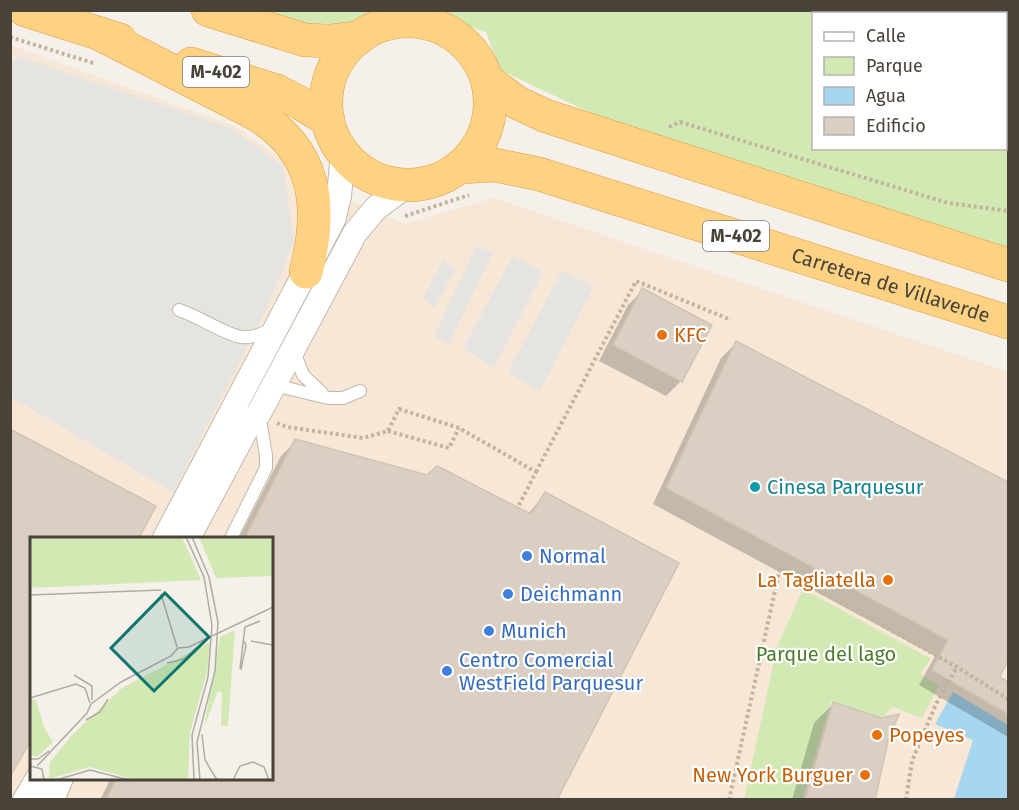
<svg xmlns="http://www.w3.org/2000/svg" width="1019" height="810" font-family="'Fira Sans',sans-serif">
  <style>
    .commercial { fill: #f6e7d6; fill-rule: evenodd }
    .green { fill: #d3e9b3; fill-rule: evenodd }
    .parking { fill: #e6e4e1 }
    .water { fill: #a7d6f1 }
    .shadow { fill: #0003 }
    .building { fill: #dacfc2; stroke: #d1c4b2; stroke-width: 1.5 }
    .lines { fill: none; stroke-linecap: round; stroke-linejoin: round }
    .service-casing { stroke: #c1b9ac; stroke-width: 14 }
    .minor-casing { stroke: #c1b9ac; stroke-width: 26 }
    .trunk-casing { stroke: #de9b3b; stroke-width: 34 }
    .path { stroke: #c2b49d; stroke-width: 4; stroke-dasharray: 3 3; stroke-linecap: butt }
    .service { stroke: #fff; stroke-width: 12 }
    .minor { stroke: #fff; stroke-width: 24 }
    .trunk { stroke: #fed283; stroke-width: 33 }
    .food-dot { fill: #e8710a; stroke: #fff; stroke-width: 2 }
    .culture-dot { fill: #0f9aa8; stroke: #fff; stroke-width: 2 }
    .shop-dot { fill: #3f7fe0; stroke: #fff; stroke-width: 2 }
    .labels { text-anchor: middle; stroke-width: 4.5; stroke-linejoin: round; paint-order: stroke }
    .shield { fill: #fff; stroke: #807b74; stroke-width: 1.5 }
    .shield-label { font-size: 18px; font-weight: bold; fill: #494238 }
    .street-label { font-size: 20px; fill: #494238; stroke: #fff }
    .food-label { font-size: 20px; fill: #c56008; stroke: #fff; text-anchor: start }
    .culture-label { font-size: 20px; fill: #0d838f; stroke: #fff; text-anchor: start }
    .shop-label { font-size: 20px; fill: #366cbe; stroke: #fff; text-anchor: start }
    .park-label { font-size: 20px; fill: #4c7c2a; stroke: #fff }
    .inset-road { fill: none; stroke: #b0aba3; stroke-width: 1.5 }
    .view { fill: #0f766e; fill-opacity: 0.15; stroke: #0f766e; stroke-width: 3 }
    .inset-edge { fill: none; stroke: #494238; stroke-width: 3 }
  </style>
  <rect width="100%" height="100%" fill="#f5f1ea"/>
  <!-- commercial -->
  <path class="commercial" d="M10,45L237,127L320,187L404,224L494,198L1008,372V799H11ZM32,538H272V778H32Z"/>
  <!-- green -->
  <path class="green" d="M253,11H1008V249L599,117L500,70L486,32L421,11L353,24L290,22ZM814,14H1006V148H814Z
    M803,589L931,659L920,674L939,686L922,718L893,707L881,718L831,701L802,799L744,800L777,647Z"/>
  <!-- parking -->
  <path class="parking" d="M18,56L231,128L283,166L294,242L267,308L173,492L11,397L10,67Z
    M476,246L493,252L449,344L434,336Z
    M513,256L543,272L494,368L463,348Z
    M443,260L455,269L435,308L423,299Z
    M562,271L594,286L540,391L508,372Z"/>
  <!-- water -->
  <path class="water" d="M953,692L1008,725V799H954L973,740L935,724Z"/>
  <!-- shadow -->
  <path class="shadow" d="M643,290L681,381L666,396L599,361L628,305Z
    M736,343L1008,484V655L998,677L1008,684V737L919,685L935,656L653,504L721,358Z
    M10,431L154,507L137,538H32Z
    M296,441L528,514L545,494L555,800H100L111,778H272V538H239L281,456Z
    M834,703L886,740L874,800H792L814,723Z"/>
  <!-- building -->
  <path class="building" d="M642,288L712,325L682,382L613,345Z
    M736,341L1008,482V659L1000,677L1008,682V714L932,670L948,640L666,488Z
    M10,429L156,506L139,538H32V738L10,777Z
    M295,439L427,475L437,466L531,514L545,492L679,563L557,800H106L117,778H272V538H245Z
    M833,702L881,718L899,714L888,741L875,800H805Z"/>
  <g class="lines">
    <!-- service casing -->
    <g class="service-casing">
      <path id="service" d="M179,310C198,316 224,334 241,337C252,339 264,333 273,328
        M293,349L303,375L322,393
        M274,385L328,398H343L360,391
        M231,538L266,468V455L259,414"/>
    </g>
    <!-- minor casing -->
    <g class="minor-casing">
      <path id="minor" d="M165,538L333,220L339,196L343,153
        M188,538L248,426L259,413L355,233L376,208L406,186
        M25,800L38,778
        M52,800L61,778"/>
    </g>
    <!-- trunk casing -->
    <g class="trunk-casing">
      <g id="trunk">
        <path d="M25,10L120,40"/>
        <path d="M208,10L305,40L330,41L359,38"/>
        <circle cx="408" cy="103" r="82"/>
        <path d="M100,34L254,113C317,150 323,206 306,272"/>
        <path d="M191,64L277,91L302,104L328,120"/>
        <path d="M489,82L518,103L546,116L1008,265"/>
        <path id="s1" d="M461,167L495,165L539,174L1008,322"/>
      </g>
    </g>
    <!-- path -->
    <path class="path" d="M10,37L93,63
      M669,127L680,122L948,203L1008,211
      M405,216L469,195
      M277,423L287,427L363,438L388,431L399,409L459,428L536,472L518,507
      M388,431L449,448L459,428
      M536,472L636,281L731,320
      M729,800L780,568L957,667L1008,699
      M906,800L912,761L936,704L957,667"/>
    <!-- service -->
    <use href="#service" class="service"/>
    <!-- minor -->
    <use href="#minor" class="minor"/>
    <!-- trunk -->
    <use href="#trunk" class="trunk"/>
  </g>
  <!-- markers -->
  <g class="food-dot">
    <circle cx="662" cy="335" r="6"/>
    <circle cx="888" cy="580" r="6"/>
    <circle cx="877" cy="735" r="6"/>
    <circle cx="865" cy="775" r="6"/>
  </g>
  <circle class="culture-dot" cx="755" cy="487" r="6"/>
  <g class="shop-dot">
    <circle cx="527" cy="556" r="6"/>
    <circle cx="508" cy="594" r="6"/>
    <circle cx="489" cy="631" r="6"/>
    <circle cx="447" cy="671" r="6"/>
  </g>
  <g class="labels">
    <!-- shield labels -->
    <g class="shield">
      <rect x="183" y="57" width="66" height="30" rx="4.5"/>
      <rect x="703" y="221" width="66" height="30" rx="4.5"/>
    </g>
    <g class="shield-label">
      <text x="216" y="78">M-402</text>
      <text x="736" y="242">M-402</text>
    </g>
    <!-- street labels -->
    <g class="street-label">
      <text dy="7" stroke="none"><textPath href="#s1" startOffset="448">Carretera de Villaverde</textPath></text>
    </g>
    <!-- food labels -->
    <g class="food-label">
      <text x="674" y="342">KFC</text>
      <text x="876" y="587" text-anchor="end">La Tagliatella</text>
      <text x="889" y="742">Popeyes</text>
      <text x="853" y="782" text-anchor="end">New York Burguer</text>
    </g>
    <!-- culture labels -->
    <g class="culture-label">
      <text x="767" y="494">Cinesa Parquesur</text>
    </g>
    <!-- shop labels -->
    <g class="shop-label">
      <text x="539" y="563">Normal</text>
      <text x="520" y="601">Deichmann</text>
      <text x="501" y="638">Munich</text>
      <text x="459" y="667">Centro Comercial<tspan x="459" dy="23">WestField Parquesur</tspan></text>
    </g>
    <!-- park labels -->
    <g class="park-label">
      <text x="826" y="661">Parque del lago</text>
    </g>
  </g>
  <!-- overview -->
  <g transform="translate(30 537)">
    <rect width="243" height="243" fill="#f5f1ea"/>
    <path d="M0,0H152L171,43L0,51ZM169,0H243V39L186,41ZM205,93L198,189H191L192,156L188,154L174,190L190,100ZM180,105L177,135L160,195L158,243H105L60,230L19,242L20,225L43,197L92,151ZM0,162L6,163L14,190L23,205L7,220L1,218Z" fill="#d3e9b3"/>
    <path class="inset-road" d="M156,0L174,40L182,88L178,140L162,198L164,243M162,0L179,40L188,85L185,134L167,205L170,243M131,57L147,110M0,58L131,53M243,102V149M214,104L216,108L211,132L210,131L215,90L230,84M221,104L242,108M137,126L154,122L167,110M44,138L62,149V163M0,161L46,147L55,151L60,166M56,183L70,175L78,162M172,197L175,223L187,243M0,222H8L19,214M0,229L12,232L14,243M7,229L57,176L61,167L91,145L141,119L148,111L159,110L243,70M26,243L60,233L99,243M203,243L210,229L223,225L234,230L239,243"/>
    <path class="view" d="M135,56L179,100L124,154L81,111Z"/>
    <rect width="243" height="243" class="inset-edge"/>
  </g>
  <!-- border -->
  <rect width="1019" height="810" fill="none" stroke="#494238" stroke-width="24"/>
  <!-- legend -->
  <rect x="812" y="12" width="195" height="138" fill="#ffffff" stroke="#b6b3af" stroke-width="1.5"/>
  <rect x="824" y="32" width="30" height="9" fill="#ffffff" stroke="#b6b3af" stroke-width="1.5"/>
  <text x="866" y="42" font-size="18" fill="#494238">Calle</text>
  <rect x="824" y="57" width="30" height="18" fill="#d3e9b3" stroke="#b6b3af" stroke-width="1.5"/>
  <text x="866" y="72" font-size="18" fill="#494238">Parque</text>
  <rect x="824" y="87" width="30" height="18" fill="#a7d6f1" stroke="#b6b3af" stroke-width="1.5"/>
  <text x="866" y="102" font-size="18" fill="#494238">Agua</text>
  <rect x="824" y="117" width="30" height="18" fill="#dacfc2" stroke="#b6b3af" stroke-width="1.5"/>
  <text x="866" y="132" font-size="18" fill="#494238">Edificio</text>
</svg>
